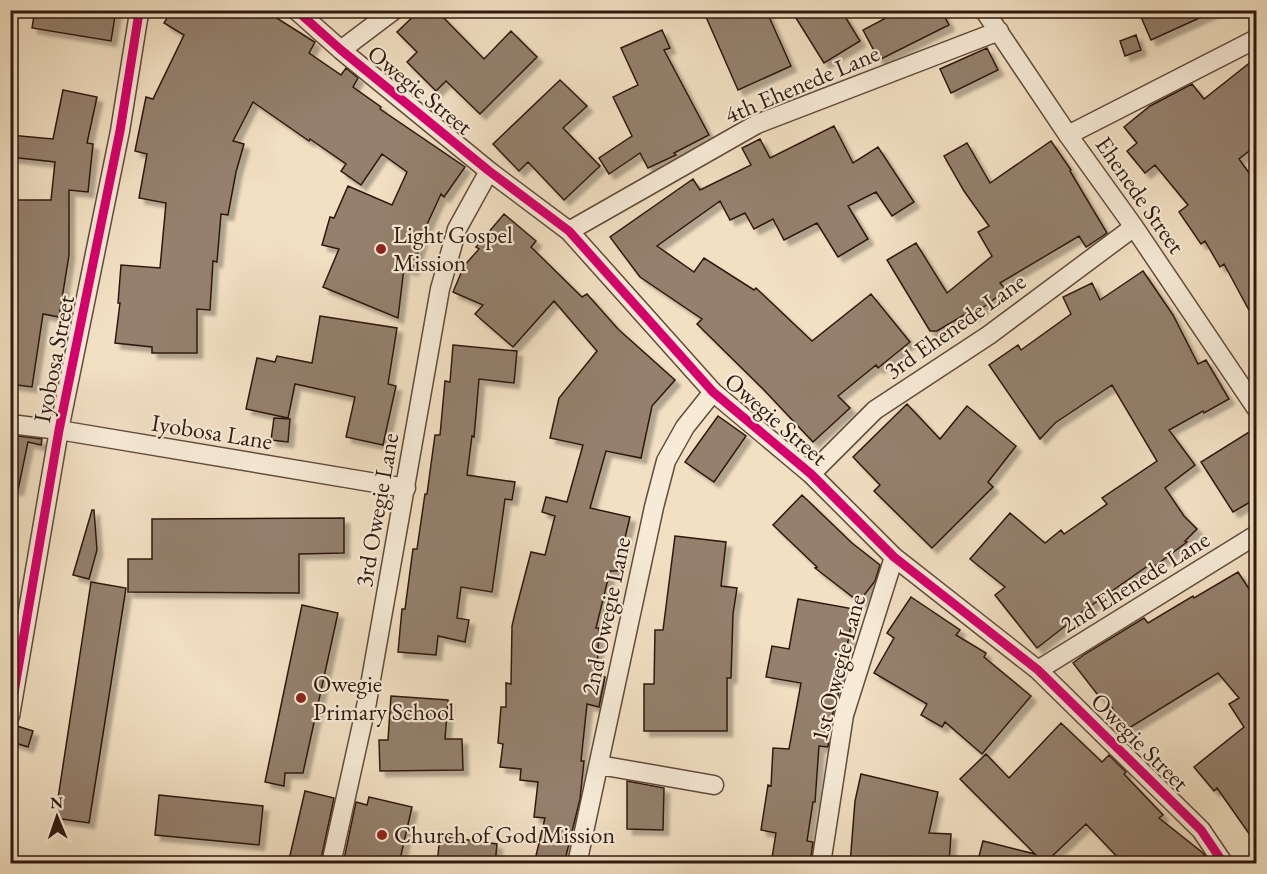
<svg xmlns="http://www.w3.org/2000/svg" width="1267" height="874" font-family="'EB Garamond',serif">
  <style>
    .building { fill: #94806d; stroke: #2f190f; stroke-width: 1.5; filter: url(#shadow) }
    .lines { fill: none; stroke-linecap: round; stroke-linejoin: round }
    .minor-casing { stroke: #604b3c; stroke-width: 21 }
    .minor { stroke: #f7ebd8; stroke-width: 18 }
    .cycleway-casing { stroke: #f7ebd8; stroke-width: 13 }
    .cycleway { stroke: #d6006c; stroke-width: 9 }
    .poi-dot { fill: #8f2418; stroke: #f7ebd8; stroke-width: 2 }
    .labels { text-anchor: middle; stroke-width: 4.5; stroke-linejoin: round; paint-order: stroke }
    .street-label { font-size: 24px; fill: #2f190f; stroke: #f7ebd8 }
    .poi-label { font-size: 24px; fill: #2f190f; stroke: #f7ebd8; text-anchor: start }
  </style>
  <defs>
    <filter id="shadow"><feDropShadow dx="5.5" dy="5.5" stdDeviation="1.5" flood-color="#0004"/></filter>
  </defs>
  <rect width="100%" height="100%" fill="#f2e0c3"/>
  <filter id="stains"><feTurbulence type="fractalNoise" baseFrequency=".00333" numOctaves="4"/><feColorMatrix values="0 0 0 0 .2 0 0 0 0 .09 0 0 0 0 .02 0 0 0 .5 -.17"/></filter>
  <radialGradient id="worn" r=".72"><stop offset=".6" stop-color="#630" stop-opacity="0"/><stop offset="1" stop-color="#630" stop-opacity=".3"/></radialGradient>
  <!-- building -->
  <path class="building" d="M35,10H116L111,41L32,28Z
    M172,10H264L313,41L315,42L309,53L341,75L346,68L358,78L353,87L381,107L380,109L465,167L444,197L441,194L424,231L413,270L404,268L398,318L323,287L339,249L322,245L330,217L334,218L348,186L392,205L407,172L382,154L361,185L341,171L346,164L310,139L309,141L253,102L233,141L244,144L236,172L228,215L221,214L217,262L213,261L210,310L197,309V353H152V347L115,343L120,303H118L121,265L160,268L166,203L139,198L147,154L135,151L146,97L153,99L184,35L164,23Z
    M420,10H436L484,59L511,31L537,57L480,114L446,81L436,91L407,62L417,52L397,32Z
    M703,10H766L791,66L738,90Z
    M791,10H841L860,41L824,63Z
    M901,10H941L949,25L879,60L863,30Z
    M1138,10H1217L1151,40Z
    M662,30L670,48L664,50L709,135L674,153L676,155L648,168L640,153L609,174L599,158L632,136L613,97L638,85L621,48Z
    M1136,35L1141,50L1125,56L1120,41Z
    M987,48L998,70L951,93L940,69Z
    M1257,57V145L1239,159L1257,184V325L1224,264L1220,267L1205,241L1201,244L1179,212L1188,205L1155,165L1145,173L1127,151L1137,143L1124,127L1150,106L1192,84L1204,99Z
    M560,80L587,106L563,128L600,166L564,200L528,162L519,171L493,144Z
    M63,90L97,97L87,143L93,144L88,192L69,190V255L59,317L43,314L32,387L10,384V236L12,200H51L55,162L10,157V135L53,139Z
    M834,126L853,163L878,147L914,202L892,216L876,192L848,206L868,239L838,257L817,223L784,240L773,219L754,229L745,213L730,220L720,201L657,246L694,272L704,258L754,290L756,288L812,341L871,294L910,342L878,368L876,365L838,396L850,408L813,442L764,390L697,324L702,319L640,277L610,237L693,179L700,190L751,165L742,148L760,139L770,158Z
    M1051,141L1071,170L1070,171L1107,233L1086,247L1079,236L1000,283L1006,290L972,316L969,312L937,331H930L887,260L916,243L947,293L992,256L978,232L989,226L964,191L944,156L967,143L990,183Z
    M504,214L536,241L531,247L582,297L587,294L618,329L675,380L652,406L641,458L606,451L590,508L630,517L617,571H610L596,628H599L597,675L605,677L599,707L587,704L581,761H584L580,799L564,864H534L545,818L534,817L538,782L520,780L521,769L500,767L503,744L498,743L501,707H506V683L511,684L512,626L515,613L531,552L545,555L555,516L542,512L546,497L567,502L583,445L550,438L559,398L597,351L554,301L513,347L475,314L483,305L453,292L464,266L479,249L476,247Z
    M1143,271L1173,315L1198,364L1206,360L1229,399L1204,413L1203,411L1169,430L1195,465L1165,488L1184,516L1197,529L1185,541L1187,542L1155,566L1152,563L1072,619L1073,620L1037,648L995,595L1005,587L970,559L1010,513L1045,543L1061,530L1064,534L1107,504L1102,498L1157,461L1112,385L1055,423L1040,439L989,365L1018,345L1021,350L1071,314L1063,297L1092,283L1100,300Z
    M320,316L397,328L388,384L396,386L383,445L346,437L355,397L295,384L288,418L246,409L257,358L275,362L277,356L312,363Z
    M453,345L517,351L514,383L479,379L474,437L472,436L467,475L515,482L512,500L505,499L492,592L461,587L457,618L469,620L465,642L438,636L436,655L398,652L402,609H405L413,549H417L425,494H427L435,435H440L445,381L450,382Z
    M907,404L940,439L967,406L1016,446L988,482L993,487L932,548L874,491L880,485L853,457Z
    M718,416L746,436L714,482L685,462Z
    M274,418L290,419L288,442L271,440Z
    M1257,427V498L1233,512L1201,462Z
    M10,435L42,439L41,445L28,442L18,490L10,489Z
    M802,495L852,543L880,565L875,581L859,602L815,568L817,567L773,525Z
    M92,510H94L97,550L89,579L73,575Z
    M344,518V553L299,554V593L128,592V559H152V519Z
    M675,536L726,542L721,586L737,588L733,614L731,678H727V731H644V684H654L655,630H663Z
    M1238,572L1257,601V845L1217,788L1214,791L1194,767L1244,727L1229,704L1239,698L1218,673L1126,730L1105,696L1101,699L1073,663L1085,654L1144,618L1148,623L1193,596L1194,598Z
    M91,582L126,588L89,823L55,818Z
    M911,597L960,630L956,635L986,653L984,657L1031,696L982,754L945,722L942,727L921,715L927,704L874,673L894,638L887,633Z
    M798,599L854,609L838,695L833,713L828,747L819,746L815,802H813L807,841L813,842L810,864L772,858L776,833L761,830L768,785L771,786L773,748L789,749L801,683L766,677L772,646L789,649Z
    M302,605L338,613L303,773H285L284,786L265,782Z
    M391,696L448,700L445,739H462L463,770L380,771L379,740H388Z
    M1061,723L1102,762L1109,755L1126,772L1124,774L1163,815L1159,818L1203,853L1210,864H1124L1086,824L1048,860V864H977L983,841L1035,854L960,779L986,754L1009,778Z
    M17,726L33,731L28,747L12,742Z
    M861,774L938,792L929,833L951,834L949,864H850L855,801Z
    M627,781L664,788L663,830L627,829Z
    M305,791L334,798L320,864H288Z
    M159,795L263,806L259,845L155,835Z
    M369,797L412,807L399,864H343L356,802L367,805Z
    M440,836L497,844L495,864H437Z"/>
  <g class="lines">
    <!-- minor casing -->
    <g class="minor-casing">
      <path id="minor" d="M296,10L341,50L489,171L569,231L713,392L811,474L894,557L1038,670L1201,830L1224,864
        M984,10L1068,135L1134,227L1256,408
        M341,50L394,10
        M1068,135L1256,39
        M569,231L757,124L999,31
        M10,424L59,430L406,488
        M811,474L875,410L989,335L1134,227
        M1038,670L1256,535
        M10,716L59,430L120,131L138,19L141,10
        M599,765L714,785
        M331,864L367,702L440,289L457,229L489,171
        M577,864L654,507L666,461L685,427L713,392
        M821,864L844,715L894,557"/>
    </g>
    <!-- minor -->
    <use href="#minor" class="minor"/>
    <!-- cycleway casing -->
    <g class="cycleway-casing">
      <path id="cycleway" d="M296,10L341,50L489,171L569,231L713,392L811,474L894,557L1038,670L1201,830L1224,864
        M10,716L59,430L120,131L138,19L141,10"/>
    </g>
    <!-- cycleway -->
    <use href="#cycleway" class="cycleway"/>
  </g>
  <!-- markers -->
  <g class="poi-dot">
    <circle cx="381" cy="249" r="6"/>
    <circle cx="301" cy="698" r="6"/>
    <circle cx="382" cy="835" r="6"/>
  </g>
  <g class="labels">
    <!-- street labels -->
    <g class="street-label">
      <text transform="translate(802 84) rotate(-23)" y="8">4th Ehenede Lane</text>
      <text transform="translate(420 90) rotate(39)" y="8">Owegie Street</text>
      <text transform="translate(1140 195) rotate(55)" y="8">Ehenede Street</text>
      <text transform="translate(955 326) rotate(-35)" y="8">3rd Ehenede Lane</text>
      <text transform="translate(54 359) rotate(-79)" y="8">Iyobosa Street</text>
      <text transform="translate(776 419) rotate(41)" y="8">Owegie Street</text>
      <text transform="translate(212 432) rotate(9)" y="8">Iyobosa Lane</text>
      <text transform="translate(377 510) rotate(-80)" y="8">3rd Owegie Lane</text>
      <text transform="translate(1135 582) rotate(-32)" y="8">2nd Ehenede Lane</text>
      <text transform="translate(606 616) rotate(-78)" y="8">2nd Owegie Lane</text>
      <text transform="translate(838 668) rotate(-75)" y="8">1st Owegie Lane</text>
      <text transform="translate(1140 742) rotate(45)" y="8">Owegie Street</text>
    </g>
    <!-- poi labels -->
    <g class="poi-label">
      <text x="393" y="243">Light Gospel<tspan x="393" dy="28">Mission</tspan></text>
      <text x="313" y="692">Owegie<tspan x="313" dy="28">Primary School</tspan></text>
      <text x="394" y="843">Church of God Mission</text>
    </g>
  </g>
  <!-- margin -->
  <rect width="1267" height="874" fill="none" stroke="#f2e0c3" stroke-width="36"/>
  <rect x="12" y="12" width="1243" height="850" fill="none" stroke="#2f190f" stroke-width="3"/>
  <rect x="18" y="18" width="1231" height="838" fill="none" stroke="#2f190f" stroke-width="1.5"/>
  <!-- north arrow -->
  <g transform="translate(57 817) rotate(358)" stroke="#f7ebd8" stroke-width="4.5" paint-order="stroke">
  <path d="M0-4.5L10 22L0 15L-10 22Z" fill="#2f190f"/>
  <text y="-9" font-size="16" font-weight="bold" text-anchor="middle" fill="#2f190f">N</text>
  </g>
  <rect width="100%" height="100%" filter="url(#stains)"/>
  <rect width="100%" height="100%" fill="url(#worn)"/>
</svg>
